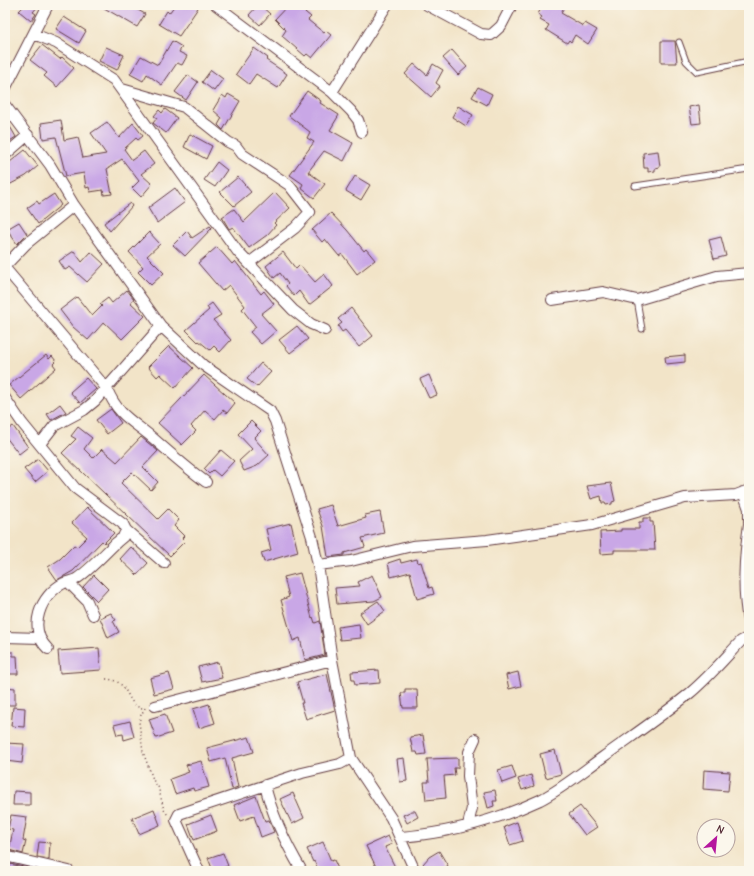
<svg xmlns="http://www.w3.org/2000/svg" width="754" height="876" font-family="'Comic Neue',sans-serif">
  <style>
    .building { fill: #c9a7e6 }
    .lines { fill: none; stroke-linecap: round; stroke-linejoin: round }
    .service-casing { stroke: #633d43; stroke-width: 7 }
    .minor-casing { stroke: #633d43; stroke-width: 12 }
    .path { stroke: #633d43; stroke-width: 1.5; stroke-dasharray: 1 3; stroke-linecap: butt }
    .service { stroke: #fff; stroke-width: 5 }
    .minor { stroke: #fff; stroke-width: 10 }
  </style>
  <rect width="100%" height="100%" fill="#fbf7ec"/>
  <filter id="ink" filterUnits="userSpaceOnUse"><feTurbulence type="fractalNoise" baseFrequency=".025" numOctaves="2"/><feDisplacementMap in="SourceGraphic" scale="8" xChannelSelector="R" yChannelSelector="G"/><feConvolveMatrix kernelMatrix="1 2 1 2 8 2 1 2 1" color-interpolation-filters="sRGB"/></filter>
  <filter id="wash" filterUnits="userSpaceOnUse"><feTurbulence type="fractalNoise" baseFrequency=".012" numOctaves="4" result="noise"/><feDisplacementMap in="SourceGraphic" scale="16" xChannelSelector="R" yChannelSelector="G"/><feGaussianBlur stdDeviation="0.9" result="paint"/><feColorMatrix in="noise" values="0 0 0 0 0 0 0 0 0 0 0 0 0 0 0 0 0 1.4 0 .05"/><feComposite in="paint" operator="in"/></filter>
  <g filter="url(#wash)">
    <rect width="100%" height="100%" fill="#f2e4c8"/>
    <g id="blocks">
      <!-- building -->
      <path class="building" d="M25,5H39L33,12L36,14L31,21L19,11Z
        M99,5H129L145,14L137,27Z
        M175,5H194L198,8L179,36L159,24L167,11L169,13Z
        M258,5H260L270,14L260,25L249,15Z
        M288,5H291L298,11L300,8L311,17L308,20L324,33L326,31L331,35L312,58L307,54L305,56L282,36L286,30L275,19Z
        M543,5H565L561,13L583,26L585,23L597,30L588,44L575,35L571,42L569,40L567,43L546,30L549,25L540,20L542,17L538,14Z
        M64,17L86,31L79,43L56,29Z
        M172,41L182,47L179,52L187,56L182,65L177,63L162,85L147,74L143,81L130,74L141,56L158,65Z
        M661,41H675L677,63H661Z
        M42,45L60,59L62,57L74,68L57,87L44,76L47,73L30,60Z
        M106,47L124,55L117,70L99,61Z
        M254,48L268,58L266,60L287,74L278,88L256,74L249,84L236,74Z
        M452,50L467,67L458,75L443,58Z
        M414,64L427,75L433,64L443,70L436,83L440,86L431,97L405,74Z
        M211,70L223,79L214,91L202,82Z
        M188,75L198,82L186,100L175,92Z
        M478,87L492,94L487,105L472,97Z
        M307,91L321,101L320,103L339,115L330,130L353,143L344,161L324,151L308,172L325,184L314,198L301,188L303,184L290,175L314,142L307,138L310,132L289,116Z
        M228,94L240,101L223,130L218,125L222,118L213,110L222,95L226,98Z
        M699,105L701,123L692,124L689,107Z
        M458,106L473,115L466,126L452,117Z
        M165,109L177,118L166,133L153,123L157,118L154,116L159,110L162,113Z
        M5,118L16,137L5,144Z
        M61,120L64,140L78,137L83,158L106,154L91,133L107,122L119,138L133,123L143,136L138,140L136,138L124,149L132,160L144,151L154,164L141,174L152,184L141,197L132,188L139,181L122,159L107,169L112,194L104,195L103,190L90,192L89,187L86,188L84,173L66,176L56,137L43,139L41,123Z
        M190,134L212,146L206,159L184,147Z
        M25,150L38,166L26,176L5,187V166Z
        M658,151L660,167L655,168V171L648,172V168H644L643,153Z
        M217,162L227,170L215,187L204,180Z
        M355,176L370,185L361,200L346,191Z
        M238,177L251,192L234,206L220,192Z
        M175,188L185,202L157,223L148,208Z
        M275,192L290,208L274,223L276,225L267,235L249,248L233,227L229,229L222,217L234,209L244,222Z
        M54,194L61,205L38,224L27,208L37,201L39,204Z
        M130,203L132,206L110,231L104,223Z
        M331,213L347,230L364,251L366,249L375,260L357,274L342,254L339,256L325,239L322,242L312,230Z
        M19,222L27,234L17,244L7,229Z
        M210,226L212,228L185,256L173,245L187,231L192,238Z
        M149,232L160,244L147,256L164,273L151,285L138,272L143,267L129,252Z
        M721,237L726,256L714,259L709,240Z
        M217,247L232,264L235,261L261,294L264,291L274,304L261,314L276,331L261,344L250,332L256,327L242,309L245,306L229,285L222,291L198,263Z
        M74,251L82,262L91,252L104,264L87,282L70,267L65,270L59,261Z
        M283,252L296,269L300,265L315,282L324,274L333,286L309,305L299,291L294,296L286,286L288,284L280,273L274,278L266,266Z
        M127,290L134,299L130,302L145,316L122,339L104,322L88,340L73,327L60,310L77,297L92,316L102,306L100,304L108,298L112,303Z
        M212,303L221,315L213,320L231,340L220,352L214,346L210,350L199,341L198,342L186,330L209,310L207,307Z
        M351,308L373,336L359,347L345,330L342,332L338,326L342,323L338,319Z
        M297,326L308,339L290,353L279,340Z
        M169,346L193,368L175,388L160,374L157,377L148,367Z
        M46,355L49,359L52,356L56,361L53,364L56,368L21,399L9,385Z
        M685,355V362L666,364L665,357Z
        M261,363L271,372L257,387L247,379Z
        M204,375L235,403L227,413L223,410L215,419L205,410L191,426L196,431L182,445L158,423Z
        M429,375L437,395L429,398L420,379Z
        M86,378L96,389L80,403L70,392Z
        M60,404L66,412L51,420L47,414Z
        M111,409L121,423L107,434L96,420Z
        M251,421L261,431L254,438L269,455L257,466L244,471L239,461L252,449L238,434Z
        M13,426L28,447L19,454L5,436V432Z
        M78,427L92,438L84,449L93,458L102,449L117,462L141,437L158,451L143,467L158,482L151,490L132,472L121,483L158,519L168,509L179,520L174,526L184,536L182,538L185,541L170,556L62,453L76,439L71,436Z
        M221,450L234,461L220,476L213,470L209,474L204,469Z
        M38,459L48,471L35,482L24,469Z
        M611,483L615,501L612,502V504L606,505L605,503H602L601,496L591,499L587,486Z
        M331,505L338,526L366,518L365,515L380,512L384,533L362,538L365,547L344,553V555L328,557L323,526L317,509Z
        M87,507L114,533L104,543L102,541L73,571L57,580L48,567L60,559L74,545L77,547L87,537L72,523Z
        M643,518H650V522H653L655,550H614V553L601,554L600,532L621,531V529H639V522H643Z
        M291,523L298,552L264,562L261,553L271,550L266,529Z
        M131,547L148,563L137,575L120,559Z
        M400,559L401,563L417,559L418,563L421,562L429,588L432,587L434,594L417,599L410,572L391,577L388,563Z
        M300,573L312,618L313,617L315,623L320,621L325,655L305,660L300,638L293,641L281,600L289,597L284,577Z
        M94,575L108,589L97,601L83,587Z
        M372,575L382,597L374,601L337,604L335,588L360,586L358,582Z
        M378,601L385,611L367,624L360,613Z
        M111,613L116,620L113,621L119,632L108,638L100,618Z
        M359,624L361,638L340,640L338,627Z
        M99,648L101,670L60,673L58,651Z
        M5,652H13V656H17L18,674H5Z
        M218,662L222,678L202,682L198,667Z
        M379,670L380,683L355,685L354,680H352L351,672Z
        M518,672L521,686L509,689L506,675Z
        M169,673L174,689L154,694L150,678Z
        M327,674L335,710L306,719L301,703H303L297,682Z
        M5,687L15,688V705H5Z
        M405,689H417L418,708H403L401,693H405Z
        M209,704L215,723L199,728L193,709Z
        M13,707L25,708L24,727L11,726Z
        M165,714L172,733L156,738L149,719Z
        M130,721L134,737L124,740L123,734L117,735L114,725Z
        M423,735L426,754L418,755L417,752H413L410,737Z
        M249,737L254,752L232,758L238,787L232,789L225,758L211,762L207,748Z
        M5,743L24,744L22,763L5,761Z
        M555,750L561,774L546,778L540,754Z
        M404,758L407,781L400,782L397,759Z
        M458,758V768H454L455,775L444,776L446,798L426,800L424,782H429L427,759Z
        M201,761L209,787L194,791L193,788L175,794L170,779L189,772L186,765Z
        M512,766L516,778L502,783L498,770Z
        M704,770L730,772L728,791L703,789Z
        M531,775L534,786L522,790L518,779Z
        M495,790L497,801H493L494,806L488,808L484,792Z
        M14,791L30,792V805H13Z
        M293,793L304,818L292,824L280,799Z
        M256,796L265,821L269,820L274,832L261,837L254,816L240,821L234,805Z
        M580,806L597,827L585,835L569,814Z
        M154,809L160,825L139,834L132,818Z
        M412,811H415L418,817L407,823L403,815Z
        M11,815L27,817L23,840L26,841L23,854L9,850L13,830L8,829Z
        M211,815L217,831L194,840L188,824Z
        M517,822L523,841L510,845L504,827Z
        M388,836L392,844L385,847L397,871H378L366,846Z
        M39,842L50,843L49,859L37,857Z
        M323,842L331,861L334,860L339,871H319L314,861L313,862L307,849Z
        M439,851L448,866L446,867L449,871H428L423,864L429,857Z
        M223,853L228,866L213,871L208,858Z
        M10,864L40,871H9Z"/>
    </g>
  </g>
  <g filter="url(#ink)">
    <use href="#blocks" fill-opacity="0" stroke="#633d43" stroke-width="1"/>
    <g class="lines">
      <!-- service casing -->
      <g class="service-casing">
        <path id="service" d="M679,42L686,61L697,72L749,61
          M635,186L749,169
          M637,300L642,329"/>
      </g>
      <!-- minor casing -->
      <g class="minor-casing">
        <path id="minor" d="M216,5L332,92L351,111L358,120L362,132
          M427,5L481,34L491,35L501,26L512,5
          M34,34L56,43L114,80L238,252L293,310L311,324L325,330
          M5,89L48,5
          M122,89L184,107L228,142L236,146L242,154L289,185L310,212L295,228L249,263
          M332,92L387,5
          M5,105L50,165L74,205L161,326L203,365L270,411L275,421L312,537L318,565L332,660L351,758L391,818L415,871
          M5,155L28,135
          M5,266L26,244L74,205
          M5,268L107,389C118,416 133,421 154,439C171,454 188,469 206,482
          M552,300L603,292L637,300L717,276L749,273
          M5,398L22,423L75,488L123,524L126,530L164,563
          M40,444L54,426L84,410L95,401L161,326
          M743,492L749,509V522
          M749,524C744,559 742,591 749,626
          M318,565L351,561L412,546L487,540L592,525L685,498L736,495L749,490
          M68,582L87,601L93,615
          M5,637L40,638
          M48,649C27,629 40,595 64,583C68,581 73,581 76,579C88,572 106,552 117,542L123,537L126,530
          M155,706L332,660
          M265,785C272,816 286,844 302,871
          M468,825L472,808L468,776L469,752L475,739
          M401,837C448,833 497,820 540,800C563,788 582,772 603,757C632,736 662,716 690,693C709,677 725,658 741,641L749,637
          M5,856L69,871
          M199,871L176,820L179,814L302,773L340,764L351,758"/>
      </g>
      <!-- path -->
      <path class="path" d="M106,679C132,680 125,709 145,708
        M145,708L141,715L139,722L143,752L154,782L158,786L164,810L168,815"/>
      <!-- service -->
      <use href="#service" class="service"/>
      <!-- minor -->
      <use href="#minor" class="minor"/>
    </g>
  </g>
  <!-- margin -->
  <rect width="754" height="876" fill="none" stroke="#fbf7ec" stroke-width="20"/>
  <!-- north arrow -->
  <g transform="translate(716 838) rotate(27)"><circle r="19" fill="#fbf7ec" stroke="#b4a19f"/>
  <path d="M0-3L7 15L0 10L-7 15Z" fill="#b5179e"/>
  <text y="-6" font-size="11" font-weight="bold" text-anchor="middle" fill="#4a1f2b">N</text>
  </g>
</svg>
